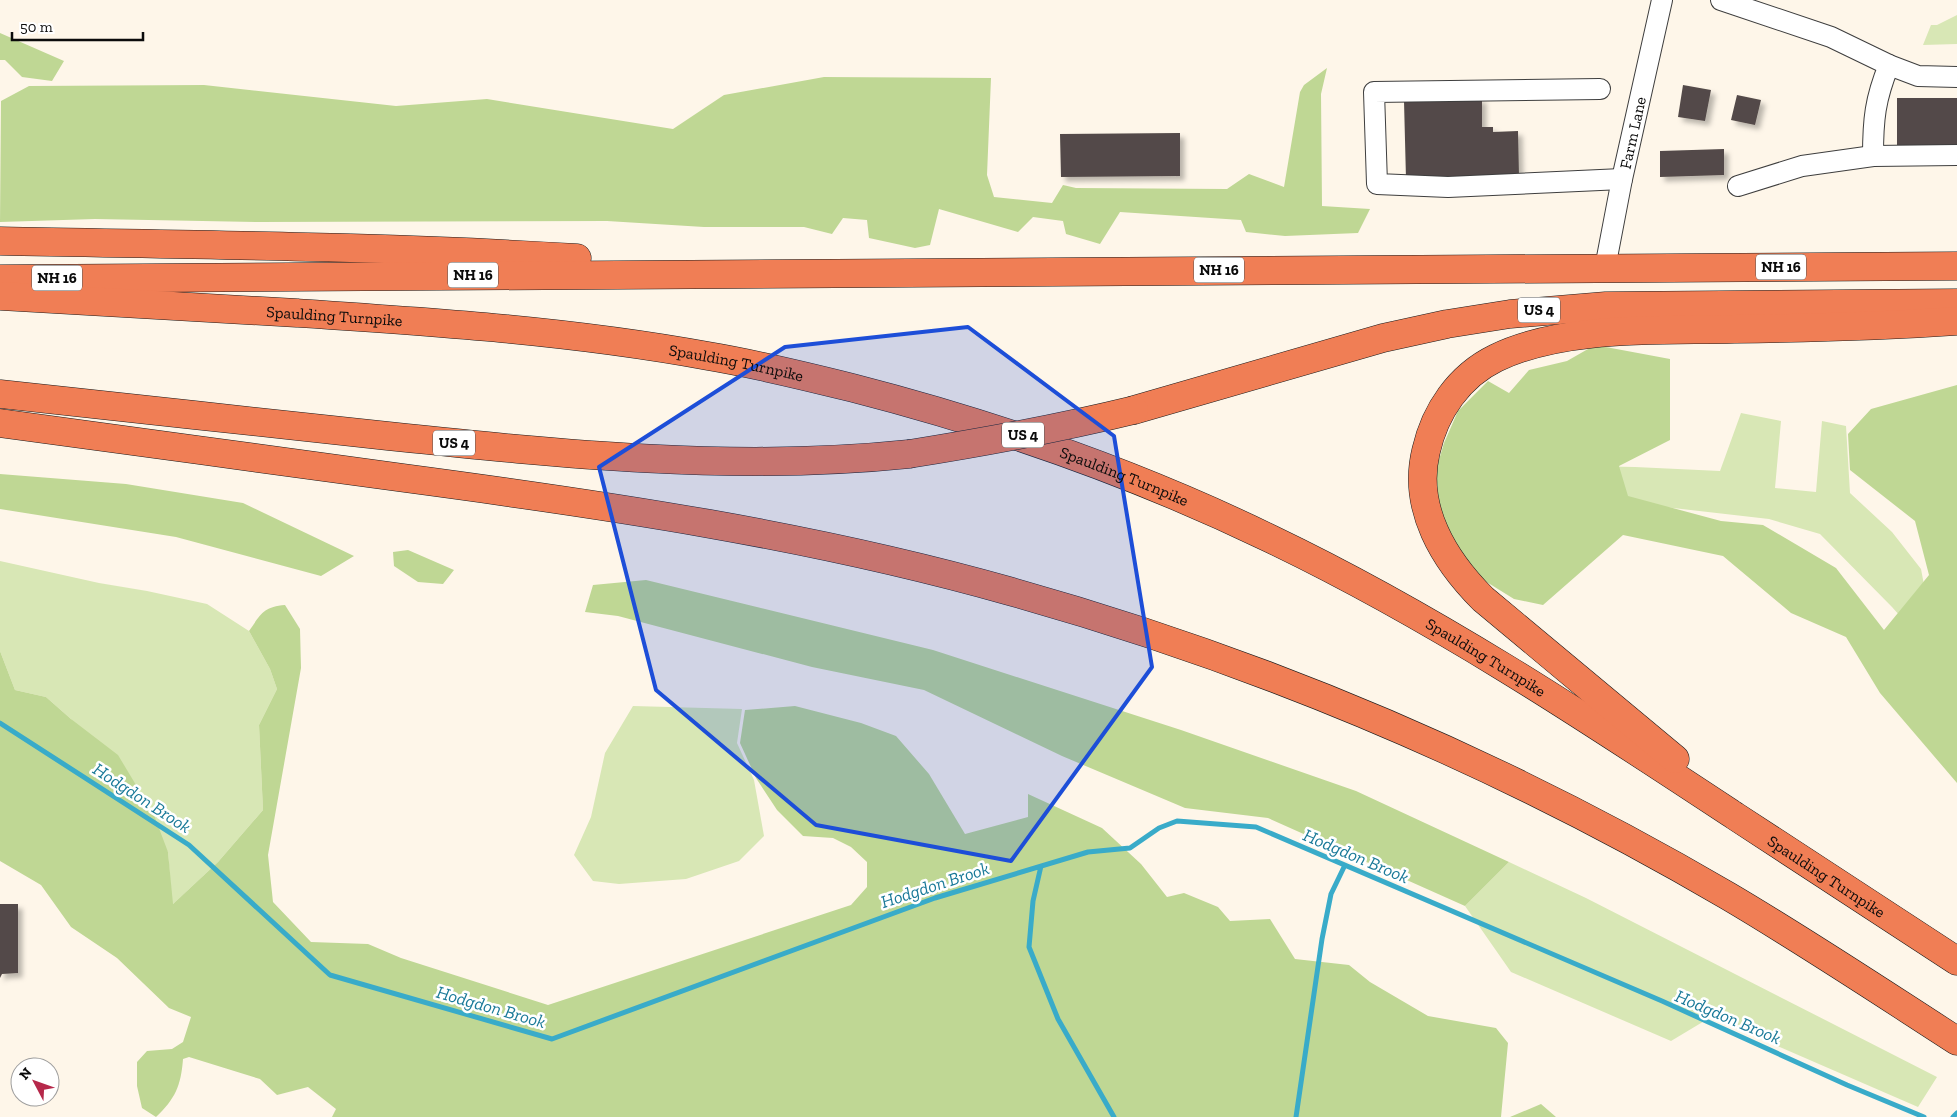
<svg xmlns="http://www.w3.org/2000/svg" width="1957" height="1117" font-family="'Zilla Slab',serif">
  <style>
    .green { fill: #d8e7b5 }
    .forest { fill: #bfd794 }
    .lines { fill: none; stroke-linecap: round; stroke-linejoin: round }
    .stream { stroke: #39abc9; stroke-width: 5 }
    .building { fill: #534a48; filter: url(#shadow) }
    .minor-casing { stroke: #3e3e3e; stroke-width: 22 }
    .highway-casing { stroke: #1c1c1c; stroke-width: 29 }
    .minor { stroke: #fff; stroke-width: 20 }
    .highway { stroke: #f07e55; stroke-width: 28 }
    .highway-bridge-casing { stroke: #1c1c1c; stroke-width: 29; stroke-linecap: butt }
    .highway-bridge { stroke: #f07e55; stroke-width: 28 }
    .marked { fill: #1d4ed8; fill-opacity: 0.2; stroke: #1d4ed8; stroke-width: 4; stroke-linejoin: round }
    .labels { text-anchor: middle; stroke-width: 5; stroke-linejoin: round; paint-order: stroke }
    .shield { fill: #fff; stroke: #545454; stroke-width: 1 }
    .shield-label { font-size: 15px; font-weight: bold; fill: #0b0b0b }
    .street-label { font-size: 16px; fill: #0b0b0b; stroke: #fff }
    .water-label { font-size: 18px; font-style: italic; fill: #197998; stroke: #fff }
  </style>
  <defs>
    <filter id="shadow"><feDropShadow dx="4.5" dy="4.5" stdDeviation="2.5" flood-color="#0004"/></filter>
  </defs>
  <rect width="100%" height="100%" fill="#fef6e9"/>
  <!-- green -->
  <path class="green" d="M1957,15V44L1923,45L1931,25H1937Z
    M1741,413L1781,421L1775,488L1816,492L1822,421L1846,426L1850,493L1892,532L1921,569L1932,627L1957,680L1892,607L1820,534L1769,519L1612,501L1484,464L1635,467L1720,471Z
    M0,561L99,583L147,591L207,604L249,631L270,669L277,689L259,725L263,810L218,862L172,905L168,852L71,719L46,697L15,690L0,651Z
    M633,706L742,709L737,743L754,780L764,836L739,861L686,879L619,884L593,881L574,855L591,817L605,753Z
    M1509,862L1586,898L1937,1077L1918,1107L1711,1017L1671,1041L1511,972L1465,906Z"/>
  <!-- forest -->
  <path class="forest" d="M0,33L64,61L52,81L22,77L5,60H0Z
    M1327,68L1321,94L1322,206L1370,209L1358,233L1285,236L1246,232L1241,220L1120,212L1100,244L1066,234L1063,221L1033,217L1018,232L939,209L930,245L915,248L869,238L867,220L843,218L832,234L804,227H704L607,221L257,222L95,219L0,222L1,101L29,86L204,85L396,106L487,99L673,129L724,95L824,77L991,78L987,175L994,197L1052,203L1063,185L1076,188L1227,189L1249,174L1284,187L1300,92L1304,85Z
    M1595,345L1670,359V440L1619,466L1628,496L1721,521L1763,525L1836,568L1884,630L1929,575L1915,521L1850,470L1848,434L1871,409L1957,385V783L1880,693L1846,637L1791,613L1723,556L1623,535L1543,605L1514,599L1485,581L1460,557L1446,534L1439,506L1436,470L1444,443L1458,411L1488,381L1509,393L1529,370L1567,361Z
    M0,474L126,484L243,503L354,556L321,576L176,537L0,509Z
    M408,550L454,570L443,584L418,582L394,566L393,552Z
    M646,580L933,650L1181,730L1356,791L1509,862L1465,906L1268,818L1185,808L1062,756L924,690L812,667L618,616L585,612L593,585Z
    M285,605L300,629L301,668L268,855L273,902L311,942L368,944L401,958L548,1005L851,905L867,887V862L851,847L833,838L803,836L777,810L756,778L740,743L745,710L795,706L861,723L896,736L929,774L965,834L1028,817V794L1102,828L1141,864L1167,897L1184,893L1218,907L1230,921L1270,919L1295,959L1349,965L1370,982L1428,1016L1496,1028L1508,1043L1501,1117H332L336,1109L308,1087L277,1095L260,1079L189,1057L183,1059C181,1086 175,1099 156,1117L142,1108L137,1086V1062L147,1051L172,1049L183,1042L191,1017L169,1008L117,958L71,927L41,885L0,861V651L15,690L46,697L71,719L118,755L154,815L168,852L173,904L218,862L263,810L259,725L277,689L270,669L249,631C261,614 263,607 285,605Z
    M1541,1104L1556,1117H1510Z"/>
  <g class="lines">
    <!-- stream -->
    <path class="stream" d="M0,723L189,845L330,975L552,1039L935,898L1088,852L1130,848L1159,828L1177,821L1256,827L1662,1001L1847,1085L1924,1117
      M1041,866L1033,901L1029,947L1058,1019L1114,1117
      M1296,1117L1322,939L1331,894L1345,865
      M1953,1117L1957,1113"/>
  </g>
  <!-- building -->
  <path class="building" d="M1683,85L1711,90L1705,121L1678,117Z
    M1737,95L1761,100L1755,125L1731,120Z
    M1482,98V127H1493V132L1518,131L1519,176L1406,179L1404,101Z
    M1897,98H1957V149L1897,152Z
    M1180,133V176L1061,177L1060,134Z
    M1724,149V175L1660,177V151Z
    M0,904H18V973L2,974L0,978Z"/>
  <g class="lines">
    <!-- minor casing -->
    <g class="minor-casing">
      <g id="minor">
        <path d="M1721,0L1831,37L1889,65L1918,76L1957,77"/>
        <path d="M1600,89L1374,92L1377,184L1448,187L1622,179"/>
        <path d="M1873,156C1873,120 1875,99 1889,65"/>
        <path d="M1738,186L1802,166L1873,156L1957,155"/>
        <path id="s1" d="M1605,268L1622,179L1662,0"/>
      </g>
    </g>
    <!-- highway casing -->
    <g class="highway-casing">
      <g id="highway">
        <path d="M0,241C192,245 385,246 577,258"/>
        <path d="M0,279L1957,266"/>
        <path id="s2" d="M0,296C99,301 198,307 297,313C434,322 572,331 708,356C756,364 805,376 853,388C997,425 1137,474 1271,539C1434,617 1585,717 1735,816C1809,865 1883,913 1957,961"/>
        <path d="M0,394C129,408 259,422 388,436C561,454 736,472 909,454"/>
        <path d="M1134,410L1383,338L1447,324L1510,314L1606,306L1957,303"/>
        <path d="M0,423C135,441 269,460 404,478C607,505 811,535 1009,591C1260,661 1503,764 1728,896C1806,942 1881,992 1957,1041"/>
        <path d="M1675,759L1483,599C1444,560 1412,508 1426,451C1435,411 1459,376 1496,358C1564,325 1661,331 1734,329C1809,328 1883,326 1957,321"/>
      </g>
    </g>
    <!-- minor -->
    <use href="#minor" class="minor"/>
    <!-- highway -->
    <use href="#highway" class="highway"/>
    <!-- highway-bridge casing -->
    <g class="highway-bridge-casing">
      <path id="highway-bridge" d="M909,454C985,442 1060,428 1134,410"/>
    </g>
    <!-- highway-bridge -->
    <use href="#highway-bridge" class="highway-bridge"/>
  </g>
  <!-- marked area -->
  <path class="marked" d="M968,327L1114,436L1152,667L1011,861L816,825L656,690L599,467L785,347Z"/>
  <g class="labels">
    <!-- shield labels -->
    <g class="shield">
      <rect x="1756" y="254.5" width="50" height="25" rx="4"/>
      <rect x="1194" y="257.5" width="50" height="25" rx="4"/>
      <rect x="448" y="262.5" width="50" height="25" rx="4"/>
      <rect x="32" y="265.5" width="50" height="25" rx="4"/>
      <rect x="1518" y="297.5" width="42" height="25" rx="4"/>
      <rect x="1002" y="422.5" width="42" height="25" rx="4"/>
      <rect x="433" y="430.5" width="42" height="25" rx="4"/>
    </g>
    <g class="shield-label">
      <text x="1781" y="272">NH 16</text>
      <text x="1219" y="275">NH 16</text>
      <text x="473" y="280">NH 16</text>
      <text x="57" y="283">NH 16</text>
      <text x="1539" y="315">US 4</text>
      <text x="1023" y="440">US 4</text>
      <text x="454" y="448">US 4</text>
    </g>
    <!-- street labels -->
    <g class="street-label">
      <text dy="6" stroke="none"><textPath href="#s1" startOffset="138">Farm Lane</textPath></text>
      <text dy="6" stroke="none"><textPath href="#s2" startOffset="335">Spaulding Turnpike</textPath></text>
      <text dy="6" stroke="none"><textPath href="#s2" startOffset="740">Spaulding Turnpike</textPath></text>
      <text dy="6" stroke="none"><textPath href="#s2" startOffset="1145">Spaulding Turnpike</textPath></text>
      <text dy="6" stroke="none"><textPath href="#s2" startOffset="1550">Spaulding Turnpike</textPath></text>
      <text dy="6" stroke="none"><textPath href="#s2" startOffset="1955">Spaulding Turnpike</textPath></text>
    </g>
    <!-- water labels -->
    <g class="water-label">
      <text transform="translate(142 798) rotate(33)" y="6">Hodgdon Brook</text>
      <text transform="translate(1356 856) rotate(23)" y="6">Hodgdon Brook</text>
      <text transform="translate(935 885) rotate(-18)" y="6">Hodgdon Brook</text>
      <text transform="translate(491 1007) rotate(16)" y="6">Hodgdon Brook</text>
      <text transform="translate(1728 1017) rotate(23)" y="6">Hodgdon Brook</text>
    </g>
  </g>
  <!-- north arrow -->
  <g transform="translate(35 1082) rotate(311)"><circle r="24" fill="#ffffff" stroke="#9d9d9d"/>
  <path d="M0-4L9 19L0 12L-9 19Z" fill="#b6284a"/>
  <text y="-8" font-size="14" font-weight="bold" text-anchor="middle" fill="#0b0b0b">N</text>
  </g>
  <!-- scale -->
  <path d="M12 32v8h131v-8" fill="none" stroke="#0b0b0b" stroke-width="2.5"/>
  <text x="20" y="32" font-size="15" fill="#0b0b0b" stroke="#ffffff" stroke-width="4" paint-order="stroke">50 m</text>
</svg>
